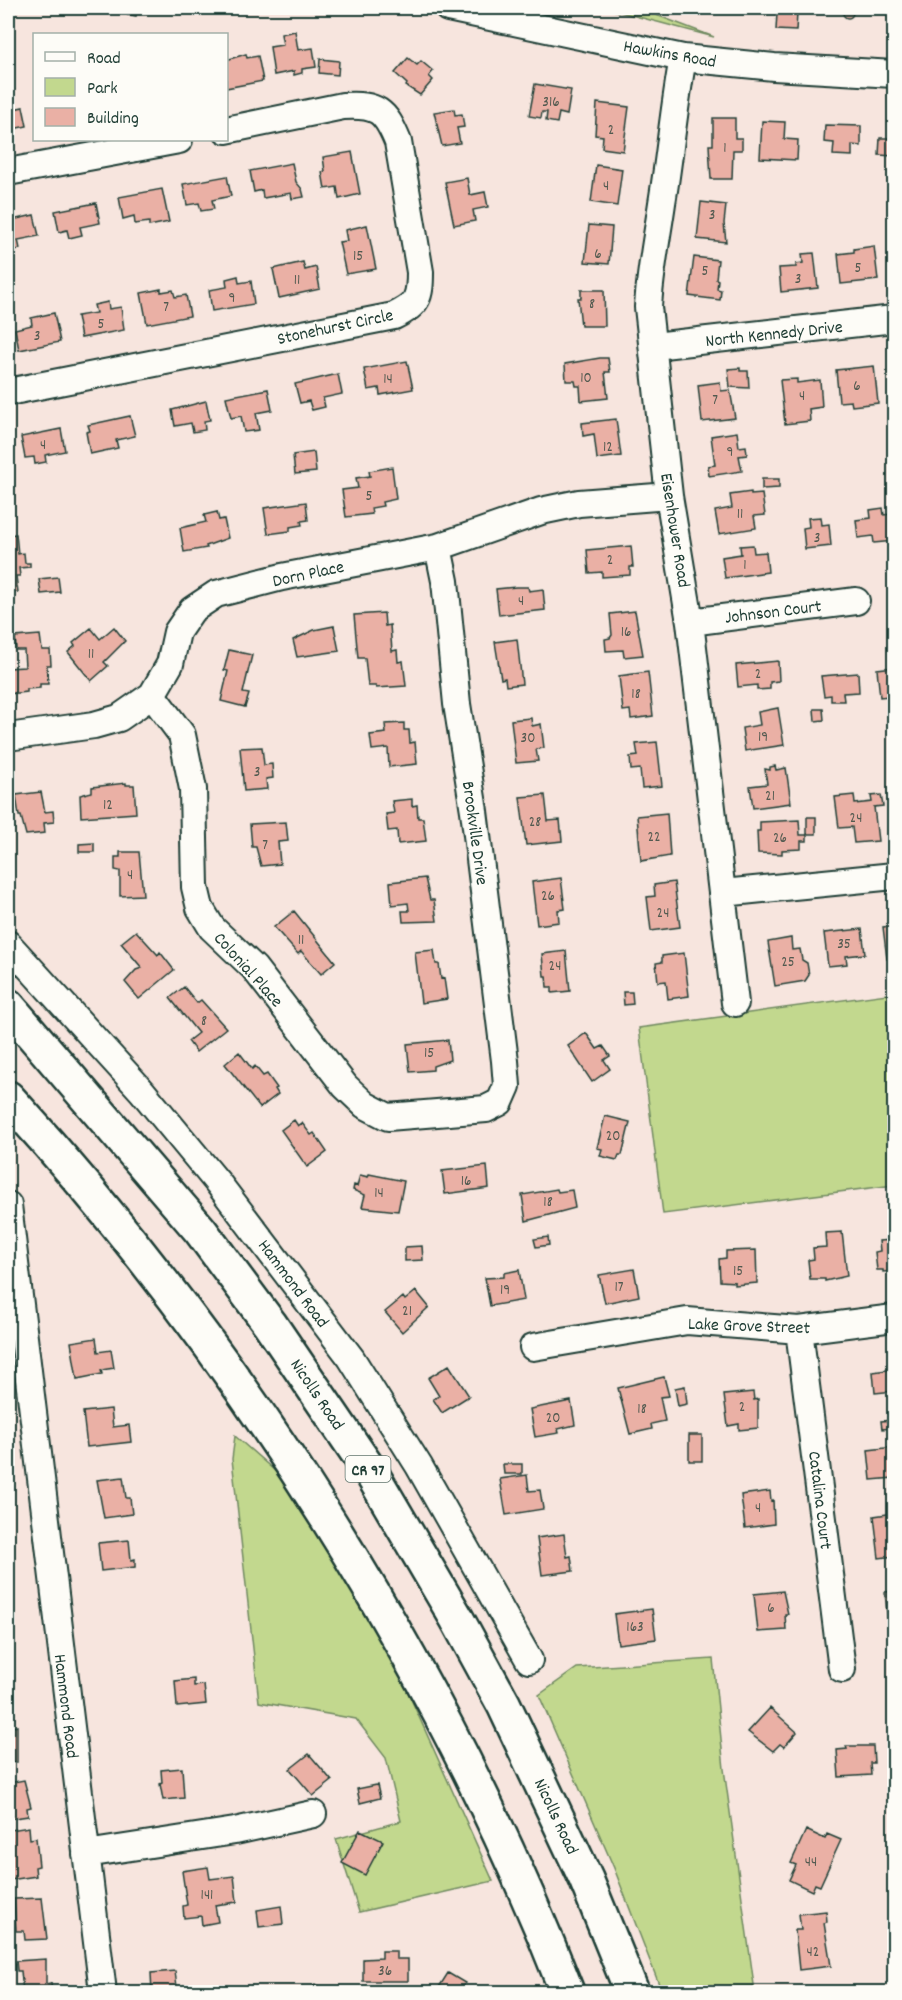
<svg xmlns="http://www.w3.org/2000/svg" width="902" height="2000" font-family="Dekko,sans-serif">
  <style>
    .green { fill: #c2d88e; stroke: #708a61; stroke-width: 1.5 }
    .building { fill: #eab0a5; stroke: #1f3d34; stroke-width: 1.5 }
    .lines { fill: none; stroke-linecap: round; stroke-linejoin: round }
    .minor-casing { stroke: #1f3d34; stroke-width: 30 }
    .highway-casing { stroke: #1f3d34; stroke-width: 38 }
    .minor { stroke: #fdfcf7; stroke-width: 26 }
    .highway { stroke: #fdfcf7; stroke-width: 33 }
    .labels { text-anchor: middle; stroke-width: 4.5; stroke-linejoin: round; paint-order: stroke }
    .number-label { font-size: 15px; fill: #525a50 }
    .shield { fill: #fdfcf7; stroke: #62766e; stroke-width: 1.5 }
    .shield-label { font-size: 16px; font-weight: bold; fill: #1f3d34 }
    .street-label { font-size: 18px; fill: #1f3d34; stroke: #fdfcf7 }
  </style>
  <rect width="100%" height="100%" fill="#f7e5de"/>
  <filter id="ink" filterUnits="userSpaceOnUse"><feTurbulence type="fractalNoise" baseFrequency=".0167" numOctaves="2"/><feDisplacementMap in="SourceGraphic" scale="12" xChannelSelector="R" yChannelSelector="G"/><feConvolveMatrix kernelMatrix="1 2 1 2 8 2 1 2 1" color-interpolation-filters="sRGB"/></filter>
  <g filter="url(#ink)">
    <!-- green -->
    <path class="green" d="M603,8H638L714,37L605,8Z
      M894,993V1185L663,1214L639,1028Z
      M235,1436L283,1478L379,1628L493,1881L359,1912L336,1839L401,1821L386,1758L356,1719L259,1702L232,1459Z
      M713,1659L724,1769L755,1992H662L614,1868L539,1695L577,1668Z"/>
    <!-- building -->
    <path class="building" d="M100,8H138L136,16Z
      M843 13a5 5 0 1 1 10 0a5 5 0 1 1-10 0Z
      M777,13H797L796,31L776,30Z
      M295,31L298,50L313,48L316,67L302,69V73L294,75V71L274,75L270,47L283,45L281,34Z
      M246,54L247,58L258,56L263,81L226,88V60Z
      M408,58L417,65L421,61L433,71L429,76L433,80L420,95L406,86L407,84L395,73Z
      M320,59L339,61L338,75L319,73Z
      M535,84L571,90L567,115L559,113L557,123L546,121L547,112H542L541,118L529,116Z
      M8,103L9,110L23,107L27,126L8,130Z
      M597,103L629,107L623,151L602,148L603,136L595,135Z
      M454,109L455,115L462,114L464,127L457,128L460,143L442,146L434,112Z
      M713,118H735V138H742V150H733L732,179H711L709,145H713Z
      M762,121L785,122L784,139L798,140L797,160L760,158Z
      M825,125L861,126V146L852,145V156L833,155L834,143L824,142Z
      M891,135H894V156L879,155L880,138H891Z
      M352,152L360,194L339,199L337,187L325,189L322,172L325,171L323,157Z
      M292,163L296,182L302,189L304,197L292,199L291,193L263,198L262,190L254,192L250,171Z
      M596,165L622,169L617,206L591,202Z
      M227,176L231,196L212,200L214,209L201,211L199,203L187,205L183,184Z
      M467,178L470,195L485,192L488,207L473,210L475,221L454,225L445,182Z
      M162,189L169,222L149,226V222L135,224L134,216L123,219L119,197Z
      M701,202L726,205L724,223L726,242L697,239Z
      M96,203L100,223L80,227L82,235L69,238L67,230L59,232L55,211Z
      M34,215L39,236L18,240L20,249L8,252V221Z
      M367,225L376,269L346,274L339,242L347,241L345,230Z
      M589,225L612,227L609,264L585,262Z
      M874,246L878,280L841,284L838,254L854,252V249Z
      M814,253L818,288L781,292L779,268L796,267V264L803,263L802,254Z
      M694,257L718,260L716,279L718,280L717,289L721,290L720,300L689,296Z
      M303,262L305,270L316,267L320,289L279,298L273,269Z
      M238,276L239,283L251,281L254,304L212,311L209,290L227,287L226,279Z
      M161,289V292L173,290L175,297L186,295L190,316L147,324L141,293Z
      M581,290H604L605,326H581L578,298H581Z
      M108,302L109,309L121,307L124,330L81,338L77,316L96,313L94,305Z
      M54,313L60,342L19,350L15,329L32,325L31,318Z
      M600,358H608L610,372H605L608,398L581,401L580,386H576L575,381H566L565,364Z
      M407,361L413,389L380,395L379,388L368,390L364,369Z
      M874,366L878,403L852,406L851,401L839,402L836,370Z
      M740,368V371H748L749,388L730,387L728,369Z
      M338,374L342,394L323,398L325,407L312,410L309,401L300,403L295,384Z
      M797,379V383L820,380L822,407L809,409L810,421L785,424L780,380Z
      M720,382L721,391L730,390L735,418L702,422L698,385Z
      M268,389L272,410L256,413L259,430L244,432L241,416L231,418L226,397Z
      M206,401L210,420L204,421L205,430L193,432L191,423L175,426L172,410Z
      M130,416L135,436L116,440L118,448L90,454L86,432L90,431L88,425Z
      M616,419L621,456L597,459L594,434L583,436L582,423Z
      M61,429L65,451L45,455L46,462L35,464L34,457L25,458L21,437Z
      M737,432L739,447L746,446L747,455L739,456L742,471L709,476L708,466L715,465L711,436Z
      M314,452L316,472L295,474L293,455Z
      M392,467L396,499L382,502L383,506L371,508L372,514L346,517L342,490L358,488L356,478L370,476L369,471Z
      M762,479H779V488L762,489Z
      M751,492V495L762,494L765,515L754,516L756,528L719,534L715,511L732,508L730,495Z
      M306,502L308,520L301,521L302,525L290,527V531L268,534L264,508Z
      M883,508L884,515L891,514L894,541L874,543L873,536L858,538L856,520L871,518L870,510Z
      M217,512L219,520L224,519L228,538L206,546L207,548L184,552L180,528L206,522L204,515Z
      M821,517L822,525L829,524L831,546L805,549L803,528L809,527L808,518Z
      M16,534L18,554L24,553L25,563H30V567L19,568L20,576H16L18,592L8,593V535Z
      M753,545L754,553L766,552L768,572L725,578L722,557L741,554L740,546Z
      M631,546L633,567H630V575L602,577V572L589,573L587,550Z
      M58,577L60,592L41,594L39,579Z
      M516,587H528L529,591L543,589L545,610L499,615L496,589Z
      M635,611L643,655L624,657L623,650L606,651L605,639L610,638L612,635L610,614Z
      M384,613L385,626L390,625L392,651L397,650L398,662L403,661L406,686L376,688V686H368L365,658H358L354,615Z
      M334,626L339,651L297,657L293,640L314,630Z
      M114,627L125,641L104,662L108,666L91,681L68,652L75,646L73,643L91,628L100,639Z
      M40,635L42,650H50L51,665H47L48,684H40V688L27,689V692L8,694V668L25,667L24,650H16L15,637Z
      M517,639L522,684L506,686L505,678L501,679L495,642Z
      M229,650L252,655L243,693L249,694L245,707L221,701L228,671L224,670Z
      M778,661L779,681L770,682V689L757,690V685L738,687L736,665Z
      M894,667V701H889V696L880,697L877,669Z
      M648,672L653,716L631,719L630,710L623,711L619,676Z
      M858,673L859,692L843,693L844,701H831V695L824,696L821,676Z
      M778,708L784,745L745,751L742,728L760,725L758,712Z
      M814,709H823L824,720L815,721Z
      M531,718L532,726L541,724L544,748L536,749L538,761L516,763L511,720Z
      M404,723V730H409L410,743L415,742L417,764L389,767L388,748L372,750L370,735L386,733L385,724Z
      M657,742L662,786L642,788L640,769L631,770L630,757L638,756L636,744Z
      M262,747L264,765L272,764L273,778L266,779L267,789L244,791L240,748Z
      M775,766L776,770L786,768L791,803L753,808L750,786L767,784L765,769L770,770V767Z
      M126,783V785H134L136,813L81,817L80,795L92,792V787Z
      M41,792L45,812L53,811L54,822L44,823L45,833L26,835L21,816H19L16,795Z
      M545,795L548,821L560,820L562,841L526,845L520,797Z
      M854,795L855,804L872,802L871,796L881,795L883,806L874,807L878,841L854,843L852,827L839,828L835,797Z
      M412,799V806L417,805L418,818H423L426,841L398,844L397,830L388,831L386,814L394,813L392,801Z
      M667,813L670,856L641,861L637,816Z
      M807,817H816V834H807Z
      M799,820L800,835H807V841H801V849L782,850V854L758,853L757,831H760V822Z
      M286,822L288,841L278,842L280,864L261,866L256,847H252L250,824Z
      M94,843V852H79V844Z
      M120,852H139L143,895L120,896V871L115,870V857H120Z
      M425,878L430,900H434L437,921L403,922L402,911H409L408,903L392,905L390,882Z
      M561,878L565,909L558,910L559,922L537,925L532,882Z
      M674,882L680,927L651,931L647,897L655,896L654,885Z
      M294,911L335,962L321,974L301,951L298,954L274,927Z
      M891,926L892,932L894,931V959H887L883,927Z
      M862,929L865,954L846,956L847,964L828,966L824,933Z
      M136,931L158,955L160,952L174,970L139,999L125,982L136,970L142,968L121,943Z
      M791,938L792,950L800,949L802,960L807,963L809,975L805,981L775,986L768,942Z
      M434,950L436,964H439L441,979L444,978L447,999L421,1003L415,952Z
      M566,951L570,991L552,993V987H547L546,976H544L542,954Z
      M684,953L689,996L668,999L666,981L658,982L656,963L662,962V956Z
      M184,987L197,1003L201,1000L226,1028L196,1052L188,1041L198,1033L170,998Z
      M623,992H632L633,1004L624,1005Z
      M586,1033L597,1049L603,1046L610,1056L604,1060L610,1069L592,1082L568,1046Z
      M448,1040L450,1060L433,1066V1070L410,1072L407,1044Z
      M239,1052L252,1069L255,1066L263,1076L267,1074L277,1088L275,1089L278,1094L260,1108L225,1064Z
      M605,1116L630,1122L622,1155H619L617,1160L600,1156L602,1149L597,1148Z
      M294,1120L298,1126L302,1123L311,1135L314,1133L327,1152L307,1167L281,1130Z
      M487,1166L489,1188L445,1194L442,1171Z
      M369,1174L404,1181L398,1211L362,1207L365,1195L353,1190L354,1185L357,1186L360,1175L368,1177Z
      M557,1189L558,1192L572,1190L575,1208L526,1221L522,1195Z
      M842,1232L847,1276L825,1281V1279H810L808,1260L814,1259L813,1248L826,1247L825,1233Z
      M894,1234V1271L883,1272V1270H877L875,1252L880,1251L879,1241L894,1240Z
      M548,1237L549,1245L536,1247L534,1239Z
      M422,1246L423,1260L405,1261V1247Z
      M756,1250L757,1283L735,1285V1282L720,1281L719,1259L726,1258V1251Z
      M634,1269L639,1296L605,1303L599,1275Z
      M519,1270L524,1300L490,1306L485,1278L504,1277V1273Z
      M416,1291L429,1307L402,1332L385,1312L403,1297L405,1300Z
      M96,1338L98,1352L111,1350L114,1368L101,1370L102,1374L77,1379L71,1342Z
      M449,1365L469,1396L442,1413L433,1399L439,1396L428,1378Z
      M894,1369V1391L875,1393L873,1372Z
      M664,1377L669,1396L660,1397L665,1421L651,1424L652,1429L630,1434L618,1388Z
      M685,1386L687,1404L678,1406L675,1388Z
      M753,1392L754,1400L758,1399V1428L739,1430V1424L728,1426L724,1395Z
      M571,1401L575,1425L558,1429L559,1433L535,1437L530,1409Z
      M111,1409L113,1427L129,1425L131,1442L87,1447L83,1412Z
      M894,1420V1428L882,1429L881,1421Z
      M689,1435H702V1461H689Z
      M894,1447V1478L871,1480L868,1450Z
      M503,1464H522V1474H504Z
      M527,1475L529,1491L540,1490L543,1509L506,1515L500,1479Z
      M123,1477L126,1498H130L132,1514L104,1518L97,1480Z
      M770,1491L771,1501L773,1500L774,1524L745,1528L741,1495Z
      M894,1513V1556L879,1558L874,1516Z
      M564,1534L567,1557L571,1556L573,1571L542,1575L537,1538Z
      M129,1540L131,1560L135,1559V1567L101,1571L98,1543Z
      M783,1591L788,1614H785L786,1630L758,1632L754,1594Z
      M894,1591V1625H888L885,1592Z
      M652,1609L656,1639L618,1644L614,1614Z
      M194,1679V1686L204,1685L206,1704L177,1707L175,1681Z
      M770,1708L797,1732L784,1747L780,1744L773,1751L748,1732Z
      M17,1726V1762L8,1763V1728Z
      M846,1746H873L874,1763H870L871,1775L839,1777L837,1750L847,1749Z
      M309,1754L332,1781L313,1796L290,1769Z
      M182,1768L184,1798L163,1800L160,1784L162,1783L161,1770Z
      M24,1780L31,1807L27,1808L28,1816L8,1819V1783Z
      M377,1785L380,1798L360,1803L357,1789Z
      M29,1827L30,1839L36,1838L39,1866L35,1867L36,1876L10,1880L8,1842H12L10,1830Z
      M360,1830L383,1841L365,1875L342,1863Z
      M806,1830L825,1839L827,1834L841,1840L820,1886L815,1884L812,1891L789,1880L796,1865L791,1863Z
      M208,1867L210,1879L234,1876L237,1902L215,1905L218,1922L202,1925L201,1916L184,1918L183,1906L187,1905L182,1871Z
      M42,1898L47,1939L25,1940L24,1931H16L14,1899Z
      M281,1906L283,1924L259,1927L257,1910Z
      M826,1911L827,1922L824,1923L831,1966L799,1970L795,1930H801L799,1914Z
      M382,1951H396V1959H408V1981H363V1959L382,1958Z
      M46,1959V1984L51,1983L52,1992H23L21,1971H17L16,1961Z
      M175,1971L177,1987L185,1986L186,1992H152L151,1973Z
      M448,1973L465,1983L460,1992H436Z
      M315,1984L327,1992H299L303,1987L310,1991Z"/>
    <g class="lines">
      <!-- minor casing -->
      <g class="minor-casing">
        <path id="minor" d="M448,8L683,58L774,67L894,74
          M683,58C674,106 670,154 662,203C657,238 650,272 648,307L669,496L690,622L735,1003
          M8,172L179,140
          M654,346L894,319
          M8,392L394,316C418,305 420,297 420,272L398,142C385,110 377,104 343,106L226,130
          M690,622L856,601
          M152,695L182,735L193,789L195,887L200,908L212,928L254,968L345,1086L365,1105L388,1117L486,1109L500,1102L507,1086L505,1061L474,811L457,704L445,581L438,547
          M8,737L94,725L119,718L152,695L170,664L177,632L192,610L216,594L282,577L438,547L541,511L579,503L669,496
          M723,893L894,876
          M8,944L142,1091L218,1183L351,1358L419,1466L529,1660
          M8,1205L103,1992
          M799,1330L842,1669
          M533,1347L687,1321L799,1330L894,1318
          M86,1854L235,1831L313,1814"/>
      </g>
      <!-- highway casing -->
      <g class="highway-casing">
        <path id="highway" d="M8,1006L200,1230L270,1324L372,1474L457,1619L504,1705L586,1879L632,1992
          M8,1098C242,1355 441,1668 567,1992"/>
      </g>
      <!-- minor -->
      <use href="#minor" class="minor"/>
      <!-- highway -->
      <use href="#highway" class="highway"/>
    </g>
  </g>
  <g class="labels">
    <!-- number labels -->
    <g class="number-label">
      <text x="551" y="106">316</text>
      <text x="611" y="134">2</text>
      <text x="725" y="152">1</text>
      <text x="606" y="190">4</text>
      <text x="712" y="219">3</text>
      <text x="598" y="258">6</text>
      <text x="358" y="260">15</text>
      <text x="858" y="272">5</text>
      <text x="705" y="275">5</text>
      <text x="798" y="283">3</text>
      <text x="297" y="284">11</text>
      <text x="232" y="302">9</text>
      <text x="592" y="308">8</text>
      <text x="166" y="311">7</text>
      <text x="101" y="328">5</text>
      <text x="37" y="340">3</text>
      <text x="586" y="382">10</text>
      <text x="388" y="383">14</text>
      <text x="857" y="390">6</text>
      <text x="802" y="400">4</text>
      <text x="715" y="404">7</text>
      <text x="43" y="449">4</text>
      <text x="608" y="451">12</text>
      <text x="730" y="456">9</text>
      <text x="369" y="500">5</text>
      <text x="740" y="518">11</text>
      <text x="817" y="542">3</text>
      <text x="610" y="564">2</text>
      <text x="745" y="569">1</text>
      <text x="521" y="605">4</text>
      <text x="626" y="636">16</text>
      <text x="91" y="658">11</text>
      <text x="758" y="678">2</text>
      <text x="636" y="698">18</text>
      <text x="763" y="741">19</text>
      <text x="528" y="742">30</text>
      <text x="257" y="776">3</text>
      <text x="770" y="800">21</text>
      <text x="108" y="809">12</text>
      <text x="856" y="822">24</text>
      <text x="535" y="826">28</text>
      <text x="654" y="841">22</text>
      <text x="780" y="842">26</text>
      <text x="265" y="849">7</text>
      <text x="130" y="879">4</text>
      <text x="548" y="900">26</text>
      <text x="663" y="917">24</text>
      <text x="301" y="944">11</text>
      <text x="844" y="948">35</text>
      <text x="788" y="966">25</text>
      <text x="555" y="970">24</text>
      <text x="204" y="1025">8</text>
      <text x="429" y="1057">15</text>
      <text x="613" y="1140">20</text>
      <text x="466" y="1185">16</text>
      <text x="379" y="1197">14</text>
      <text x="548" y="1206">18</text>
      <text x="738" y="1275">15</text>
      <text x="619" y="1291">17</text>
      <text x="505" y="1294">19</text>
      <text x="407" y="1315">21</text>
      <text x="742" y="1411">2</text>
      <text x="642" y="1413">18</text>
      <text x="553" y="1422">20</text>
      <text x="758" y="1512">4</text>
      <text x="771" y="1612">6</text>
      <text x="635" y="1631">163</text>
      <text x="811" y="1866">44</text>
      <text x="207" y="1899">141</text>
      <text x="813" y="1956">42</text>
      <text x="385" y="1975">36</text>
    </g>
    <!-- shield labels -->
    <rect class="shield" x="345.5" y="1456" width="45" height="26" rx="4.5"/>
    <g class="shield-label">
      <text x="368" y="1475">CR 97</text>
    </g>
    <!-- street labels -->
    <g class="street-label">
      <text transform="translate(670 53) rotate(10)" y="6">Hawkins Road</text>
      <text transform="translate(335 326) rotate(-12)" y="6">Stonehurst Circle</text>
      <text transform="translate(774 333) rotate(-6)" y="6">North Kennedy Drive</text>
      <text transform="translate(676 530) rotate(81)" y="6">Eisenhower Road</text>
      <text transform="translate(308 573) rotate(-12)" y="6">Dorn Place</text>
      <text transform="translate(773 611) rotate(-7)" y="6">Johnson Court</text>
      <text transform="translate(476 833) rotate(82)" y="6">Brookville Drive</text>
      <text transform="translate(249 969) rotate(48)" y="6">Colonial Place</text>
      <text transform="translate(294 1283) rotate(53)" y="6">Hammond Road</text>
      <text transform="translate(749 1325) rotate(2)" y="6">Lake Grove Street</text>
      <text transform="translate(318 1394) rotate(56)" y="6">Nicolls Road</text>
      <text transform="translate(821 1500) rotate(83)" y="6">Catalina Court</text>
      <text transform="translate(67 1706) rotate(83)" y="6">Hammond Road</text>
      <text transform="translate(557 1816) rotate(65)" y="6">Nicolls Road</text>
    </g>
  </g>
  <!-- margin -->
  <rect width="902" height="2000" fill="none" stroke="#fdfcf7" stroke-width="30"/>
  <rect x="15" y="15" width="872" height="1970" fill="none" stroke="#1f3d34" stroke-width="2" filter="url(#ink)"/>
  <!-- legend -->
  <rect x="33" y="33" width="195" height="108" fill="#fdfcf7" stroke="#a4b0a9" stroke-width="1.5"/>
  <rect x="45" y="52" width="30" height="9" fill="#fdfcf7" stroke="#a4b0a9" stroke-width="1.5"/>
  <text x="87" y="63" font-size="18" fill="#1f3d34">Road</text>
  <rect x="45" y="78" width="30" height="18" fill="#c2d88e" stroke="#a4b0a9" stroke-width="1.5"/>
  <text x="87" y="93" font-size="18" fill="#1f3d34">Park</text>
  <rect x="45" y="108" width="30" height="18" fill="#eab0a5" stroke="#a4b0a9" stroke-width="1.5"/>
  <text x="87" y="123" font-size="18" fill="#1f3d34">Building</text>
</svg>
